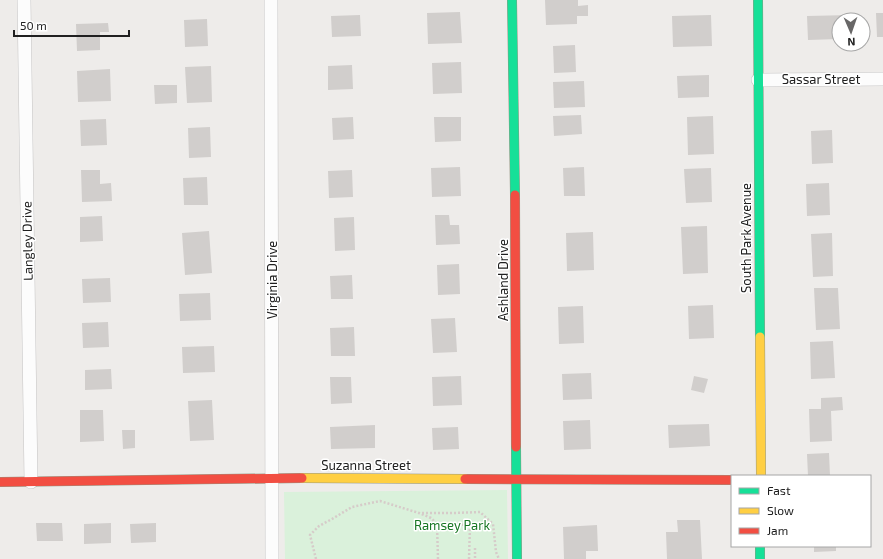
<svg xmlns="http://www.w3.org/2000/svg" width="883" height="559" font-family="'Exo 2',sans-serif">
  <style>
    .park { fill: #daf1db }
    .building { fill: #d1cecc }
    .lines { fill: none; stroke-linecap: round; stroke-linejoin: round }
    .street-casing { stroke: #c5c4c4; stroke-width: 14 }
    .fast-casing { stroke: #949683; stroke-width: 10 }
    .slow-casing { stroke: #949683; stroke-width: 10 }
    .jam-casing { stroke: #949683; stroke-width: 10 }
    .path { stroke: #d6cbc9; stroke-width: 2.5; stroke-dasharray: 2 2; stroke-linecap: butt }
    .street { stroke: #fcfcfc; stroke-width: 13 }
    .fast { stroke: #16e098; stroke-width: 9 }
    .slow { stroke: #ffcf43; stroke-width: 9 }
    .jam { stroke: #f24e42; stroke-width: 9 }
    .labels { text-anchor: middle; stroke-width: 3; stroke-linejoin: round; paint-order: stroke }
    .street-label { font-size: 13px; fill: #202020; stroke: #fff }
    .park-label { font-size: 13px; fill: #167622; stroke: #fff }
  </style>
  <rect width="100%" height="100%" fill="#eeecea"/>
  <!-- park -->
  <path class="park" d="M507,490L508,559H285L284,492Z"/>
  <!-- building -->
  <path class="building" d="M545,0H578V6L588,5V16H577V24L546,25Z
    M460,12L462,43L428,44L427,13Z
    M876,13H883V37H877Z
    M360,15L361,36L332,37L331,16Z
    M711,15L712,46L673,47L672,16Z
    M851,15V20H839V39L808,40L807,16Z
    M207,19L208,46L185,47L184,20Z
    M108,23L109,32H100V50L77,51L76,24Z
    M575,45L576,72L554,73L553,46Z
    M461,62L462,93L433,94L432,63Z
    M352,65L353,89L328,90V66Z
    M211,66L212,102L187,103L185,67Z
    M110,69L111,101L78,102L77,71Z
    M709,75V97L678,98L677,76Z
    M584,81L585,107L554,108L553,82Z
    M154,85H177V103L155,104Z
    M581,115L582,134L554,136L553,116Z
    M713,116L714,154L688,155L687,117Z
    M353,117L354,139L333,140L332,118Z
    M434,117H461V141L435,142Z
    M106,119L107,145L81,146L80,120Z
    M210,127L211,157L189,158L188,128Z
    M832,130L833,163L812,164L811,131Z
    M460,167L461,196L432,197L431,168Z
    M584,167L585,196H564L563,168Z
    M711,168L712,202L686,203L684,169Z
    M81,170H100V184L111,183L112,201L82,202Z
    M352,170L353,197L329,198L328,171Z
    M207,177L208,205H184L183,178Z
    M829,183L830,215L807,216L806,184Z
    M435,215H449L450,225H459L460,244L436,245Z
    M102,216L103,241L80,242V217Z
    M354,217L355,250L335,251L334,218Z
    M707,226L708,273L683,274L681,227Z
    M209,231L212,273L185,275L182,233Z
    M593,232L594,270L567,271L566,233Z
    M832,233L833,276L813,277L811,234Z
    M459,264L460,294L438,295L437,265Z
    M352,275L353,299H331L330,276Z
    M110,278L111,302L83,303L82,279Z
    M814,288H838L840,329L816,330Z
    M210,293L211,320L180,321L179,294Z
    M713,305L714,338L689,339L688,306Z
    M583,306L584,343L559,344L558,307Z
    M455,318L457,352L433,353L431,319Z
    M108,322L109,347L83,348L82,323Z
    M354,327L355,356H331L330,328Z
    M833,341L835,378L811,379L810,342Z
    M214,346L215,372L183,373L182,347Z
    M111,369L112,389L85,390V370Z
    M591,373L592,399L563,400L562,374Z
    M461,376L462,405L433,406L432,377Z
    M694,376L708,379L704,393L691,390Z
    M330,377H351L352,403L331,404Z
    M842,397L843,410L831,411L832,441L810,442L809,409H821V398Z
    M212,400L214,440L190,441L188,401Z
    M80,410H103L104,441L80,442Z
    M590,420L591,449L564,450L563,421Z
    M709,424L710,446L669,448L668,425Z
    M375,425V448L331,449L330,427Z
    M458,427L459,449L433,450L432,428Z
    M122,430H135V448L123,449Z
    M829,453L830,476H808L807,454Z
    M677,520H700L702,559H667L666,532H678Z
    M36,523H62L63,541H37Z
    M111,523V543L84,544V524Z
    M156,523V542L131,543L130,524Z
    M597,525L598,551H586V559H564L563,527Z
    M814,546H836V551L814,552Z"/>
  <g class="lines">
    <!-- street casing -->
    <g class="street-casing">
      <path id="street" d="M24,0L31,482
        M271,0L272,559
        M758,80L883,79"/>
    </g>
    <!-- fast casing -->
    <g class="fast-casing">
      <path id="fast" d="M512,0L515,195
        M758,0L760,337
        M516,447L517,559
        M760,546V559"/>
    </g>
    <!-- slow casing -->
    <g class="slow-casing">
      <path id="slow" d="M760,337L761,476
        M302,478L465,479"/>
    </g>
    <!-- jam casing -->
    <g class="jam-casing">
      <path id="jam" d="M515,195L516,447
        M465,479L732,480
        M0,482L302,478"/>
    </g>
    <!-- path -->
    <path class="path" d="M422,513H454L480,512L493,524L496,552L499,559
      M475,548V559
      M316,559L310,535L319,526L332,519L352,507L380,501L419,513L431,518L437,524
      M438,559L437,524L470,525L469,559"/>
    <!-- street -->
    <use href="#street" class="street"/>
    <!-- fast -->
    <use href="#fast" class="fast"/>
    <!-- slow -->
    <use href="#slow" class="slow"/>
    <!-- jam -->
    <use href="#jam" class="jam"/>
  </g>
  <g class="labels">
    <!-- street labels -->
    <g class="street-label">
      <text x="821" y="84">Sassar Street</text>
      <text transform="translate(746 238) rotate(-90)" y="5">South Park Avenue</text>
      <text transform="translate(27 241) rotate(-91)" y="5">Langley Drive</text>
      <text transform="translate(272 280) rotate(-90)" y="5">Virginia Drive</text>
      <text transform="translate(503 280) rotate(-90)" y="5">Ashland Drive</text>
      <text x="366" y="470">Suzanna Street</text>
    </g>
    <!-- park labels -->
    <g class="park-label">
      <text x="452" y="530">Ramsey Park</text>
    </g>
  </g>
  <!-- legend -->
  <rect x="731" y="475" width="140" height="72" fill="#ffffff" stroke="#a6a6a6"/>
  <rect x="739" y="488" width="20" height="6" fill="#16e098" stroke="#a6a6a6"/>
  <text x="767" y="495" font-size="12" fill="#202020">Fast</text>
  <rect x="739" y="508" width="20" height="6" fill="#ffcf43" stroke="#a6a6a6"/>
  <text x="767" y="515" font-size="12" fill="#202020">Slow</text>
  <rect x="739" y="528" width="20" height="6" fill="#f24e42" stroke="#a6a6a6"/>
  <text x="767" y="535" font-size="12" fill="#202020">Jam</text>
  <!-- north arrow -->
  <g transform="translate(851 32) rotate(178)"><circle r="19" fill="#ffffff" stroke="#a6a6a6"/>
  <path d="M0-3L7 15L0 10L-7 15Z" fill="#686767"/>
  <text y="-6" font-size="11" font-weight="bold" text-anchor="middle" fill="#202020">N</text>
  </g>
  <!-- scale -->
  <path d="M14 30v6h115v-6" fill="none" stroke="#202020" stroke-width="2"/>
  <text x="20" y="30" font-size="12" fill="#202020" stroke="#ffffff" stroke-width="3" paint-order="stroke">50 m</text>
</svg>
